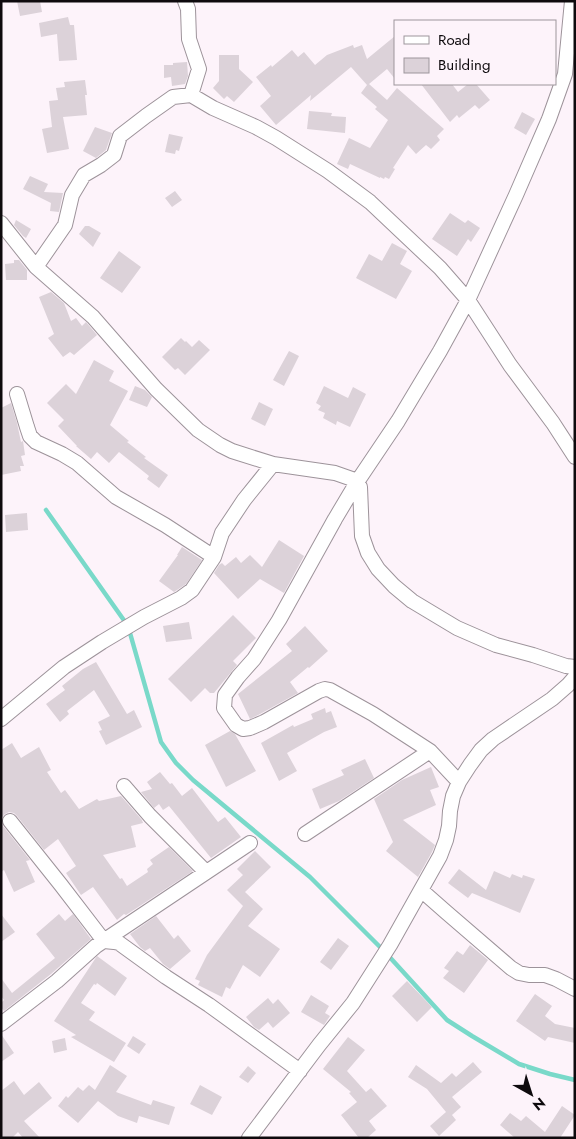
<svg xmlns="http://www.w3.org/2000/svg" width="576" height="1139" font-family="Jost,sans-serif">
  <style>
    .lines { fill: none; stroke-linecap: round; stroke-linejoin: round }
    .stream { stroke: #79d9c9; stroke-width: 4.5 }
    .building { fill: #dcd2d9 }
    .minor-casing { stroke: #9d939a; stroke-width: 16 }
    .minor { stroke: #fff; stroke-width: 14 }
  </style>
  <rect width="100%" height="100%" fill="#fdf3fa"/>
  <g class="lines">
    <!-- stream -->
    <path class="stream" d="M46,510L128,626L161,742L176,763L193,780L310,877L385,952L447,1020L472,1036L519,1064L550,1074L575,1080"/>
  </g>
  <!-- building -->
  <path class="building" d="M17,1H40L42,12L20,16Z
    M68,17L70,25H74L77,60L59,61L57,34L41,37L39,23Z
    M395,36V79L387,69L369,84L387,100L397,88L444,129L437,136L440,140L431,149L426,145L416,154L408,145L393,168L395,169L389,179L385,177L384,179L380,177V178L350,164L348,169L337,164L349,138L370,148L388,120L375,109L377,107L361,93L367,85L351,67L310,101L311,95L276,125L260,106L271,96L256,77L271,65L272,67L292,50L298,57L304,52L315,65L327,55L353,45L354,48L362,45L367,59Z
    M219,55H239V69L253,82L234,102L227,96L224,99L213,88L219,81Z
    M187,62L188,76L185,84L172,86L171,77L164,78V65H173V63Z
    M85,80L87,95H85L87,115L63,117L69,149L47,153L42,129L52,127L49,101L58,100L56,88L65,87L64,82Z
    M421,84H452L458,92L468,84H476L490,100L479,109L475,105L459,118L457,115L450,122Z
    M309,111L332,113L331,116L346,117L345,133L307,129Z
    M522,112L535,119L526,135L514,128Z
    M95,127L112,133L106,150L96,158L83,151Z
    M169,134L183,137L179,151L176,150L175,154L165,152Z
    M30,176L48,184L44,192L63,193L59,212L50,211L51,203L23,189Z
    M175,191L182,200L172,207L165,198Z
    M450,213L465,223L468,220L480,228L471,242L468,239L457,256L432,239Z
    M16,220L31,229L26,238L23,236L14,225Z
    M85,226H89L101,233L93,247L79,234Z
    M392,243L407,251L400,264L412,271L396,299L356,278L369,254L382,261Z
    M119,251L141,267L122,293L100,278Z
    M14,260H19L27,270V280H6L5,264L14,263Z
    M51,292L64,303L71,321L76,318L82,326L86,322L97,335L74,355L70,352L63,357L48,338L54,334L39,297Z
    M181,338L185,342L186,341L192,347L199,340L210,350L185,375L178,368L175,370L162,357Z
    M289,351L299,356L284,386L273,380Z
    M94,360L114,371L109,381L128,391L110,425L129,441L127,442L146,457L144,458L168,475L159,488L147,479L149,476L119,452L109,463L97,452L91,459L76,446H77L58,426L64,420L47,403L66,384L76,394Z
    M135,386L145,390L152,397L147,407L129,400Z
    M324,386L348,398L353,387L366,394L350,427L337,421L336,425L323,418L325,413L318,410L321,406L316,403Z
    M259,402L273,409L265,426L251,419Z
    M11,403L17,423L21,442L23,441L25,455L21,456L24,466H20L21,471L1,475V408Z
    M27,513L28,530L6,532L5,515Z
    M279,540L304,556L284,593L260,579L238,599L214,573L219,565L222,563L225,566L236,557L241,563L250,555L262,567Z
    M182,547L202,560L186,584L174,592L159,581L178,555H177Z
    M233,615L256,638L233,661L237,665L214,693H210L205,688L191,702L168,679Z
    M189,622L192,639L166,642L163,626Z
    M305,626L328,651L309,668L308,667L290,682L298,693L260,714L250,719L238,694L292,651L286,644Z
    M96,662L127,714L134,710L142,727L106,745L99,731L102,730L98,722L110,716L94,690L67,711L69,714L60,722L46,704L65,690L62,686L83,669Z
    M325,708L326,713L331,711L337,727L324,732L287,753L297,771L279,781L261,743L293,725L294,727L313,719L311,714Z
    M230,731L235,734L256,771L226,787L205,745Z
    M12,743L21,758L39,747L51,770L47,772L61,793L65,790L79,809L97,799L99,801L121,796L142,820L143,823L131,826L136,847L103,855L120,879L122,878L127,886L148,872L147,869L153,864L150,860L169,847L193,871L126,915L124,914L117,920L93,887L81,895L66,873L76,866L58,839L44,850L17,816L14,813L9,812L5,814L2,817L1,823L3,826L30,860L26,861L35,882L14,892L4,870L1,872V750Z
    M365,759L374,778L339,801L320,809L312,789L344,775L341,770Z
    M431,767L439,787L430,790L436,805L403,820L435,845L432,852L418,877L386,851L393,842L374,799L402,780Z
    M160,772L170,784L172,783L182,796L192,788L218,822L225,817L241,837L211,858L169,806L163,810L159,804L154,808L141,792L152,789L147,782Z
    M255,851L271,867L245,892L263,909L248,926L280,949L260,977L243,965L230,989L226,987L222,997L198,985L200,981L195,979L207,955L243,906L227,890L243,875L237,869Z
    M459,869L486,890L494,871L510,878L512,874L522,878L523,875L535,879L520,913L472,893L468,898L448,883Z
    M1,914L15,932L1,942Z
    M59,914L65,921L73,914L91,939L51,974L4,1011L1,1007V1003L4,1000L1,996V978L12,993L55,958L36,934Z
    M156,916L174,939L178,935L191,951L170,969L163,964L150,948L145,951L140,947L130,934Z
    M338,938L349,946L331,970L320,962Z
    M470,945L488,960L464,993L443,978L449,971L444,968L457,951L463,955Z
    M97,956L127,978L115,996L97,983L96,985L94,984L81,1003L95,1012L89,1020L126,1043L114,1062L71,1037L76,1035L54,1021Z
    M407,981L432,1007L417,1022L392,996Z
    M535,994L552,1006L545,1016L555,1024L575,1028V1043L548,1037L545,1041L516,1021Z
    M311,995L329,1006L325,1013L330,1016L324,1025L301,1012Z
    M268,998L273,1004L278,999L290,1013L273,1028L268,1022L259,1030L254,1027L246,1017Z
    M1,1034L14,1053L1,1062Z
    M133,1036L146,1044L139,1054L127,1046Z
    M348,1037L365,1050L347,1071L366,1092L371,1088L387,1106L369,1121L376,1130L367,1138H359L341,1115L357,1102L349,1093L351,1092L323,1069Z
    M65,1038L67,1050L54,1053L52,1041Z
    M473,1062L482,1072L452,1097L461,1107L452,1115L456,1120L439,1136L430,1126L446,1112L427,1089L408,1077L416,1065L441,1083L452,1073L456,1077Z
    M110,1065L127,1076L116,1092L151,1105L153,1100L175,1107L169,1125L139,1116L137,1123L118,1116L98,1101L78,1123L58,1106L66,1096L68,1098L78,1087L83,1091L89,1085L95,1090Z
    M248,1066L256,1073L248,1083L239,1077Z
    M14,1081L24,1095L39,1082L52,1098L24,1121L40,1138H23L18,1132L12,1138H1V1091Z
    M200,1085L222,1097L212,1115L190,1104Z
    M562,1106L575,1115L560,1138H515L500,1125L510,1113L521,1121L526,1116L545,1132Z"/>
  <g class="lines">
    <!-- minor casing -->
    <g class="minor-casing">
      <path id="minor" d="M191,95L213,108L256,127L276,138L328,171L370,202L440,268L468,300L510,365L553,423L575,457
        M1,223L36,267L93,317L156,389L198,430L220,445L232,451L273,464L335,473L355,480L360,487L362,536L368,553L378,569L394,586L412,601L457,628L496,645L533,655L566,666L575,667
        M36,267L65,225L72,195L84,175L101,165L114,155L120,136L146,116L173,97L191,95L199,69L189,39L188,9L185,1
        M17,394L27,427L30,436L36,442L62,454L77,463L116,497L165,525L214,557
        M1,719L64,667L102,642L144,617L181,598L192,590L214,557L222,533L244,500L273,464
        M459,782L430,751L373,714L330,690L325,689L319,691L264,722L250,728L243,729L236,725L224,708L225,695L238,677L254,659L279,620L335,519L357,482L398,421L440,351L468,300L516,195L549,119L565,74L572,1
        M124,786L150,816L206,872
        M10,821L61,885L104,941L114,942L119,943L166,977L209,1005L300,1071
        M305,834L430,751
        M421,890L446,912L511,968L519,973L529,975H545L556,979L575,989
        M1,1024L57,981L96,946L250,843
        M249,1138L319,1045L353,1003L390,945L440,856L446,840L449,826L450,811L453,796L459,782L470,765L481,750L493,739L552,699L568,685L575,677"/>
    </g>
    <!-- minor -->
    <use href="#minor" class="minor"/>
  </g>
  <!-- border -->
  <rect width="576" height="1139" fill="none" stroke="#0e0a0d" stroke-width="5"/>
  <!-- legend -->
  <rect x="394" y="20" width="162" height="65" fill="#fdf3fa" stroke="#9d969b"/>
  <rect x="404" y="36" width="25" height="8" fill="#ffffff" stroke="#9d969b"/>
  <text x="438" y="45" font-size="15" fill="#0e0a0d">Road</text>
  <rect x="404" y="58" width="25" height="15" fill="#dcd2d9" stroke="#9d969b"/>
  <text x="438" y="70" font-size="15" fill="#0e0a0d">Building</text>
  <!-- north arrow -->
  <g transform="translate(531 1094) rotate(141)" stroke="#fdf3fa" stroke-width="4" paint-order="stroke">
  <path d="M0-4L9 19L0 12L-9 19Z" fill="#0e0a0d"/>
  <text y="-8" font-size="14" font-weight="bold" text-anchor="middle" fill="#0e0a0d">N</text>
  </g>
</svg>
